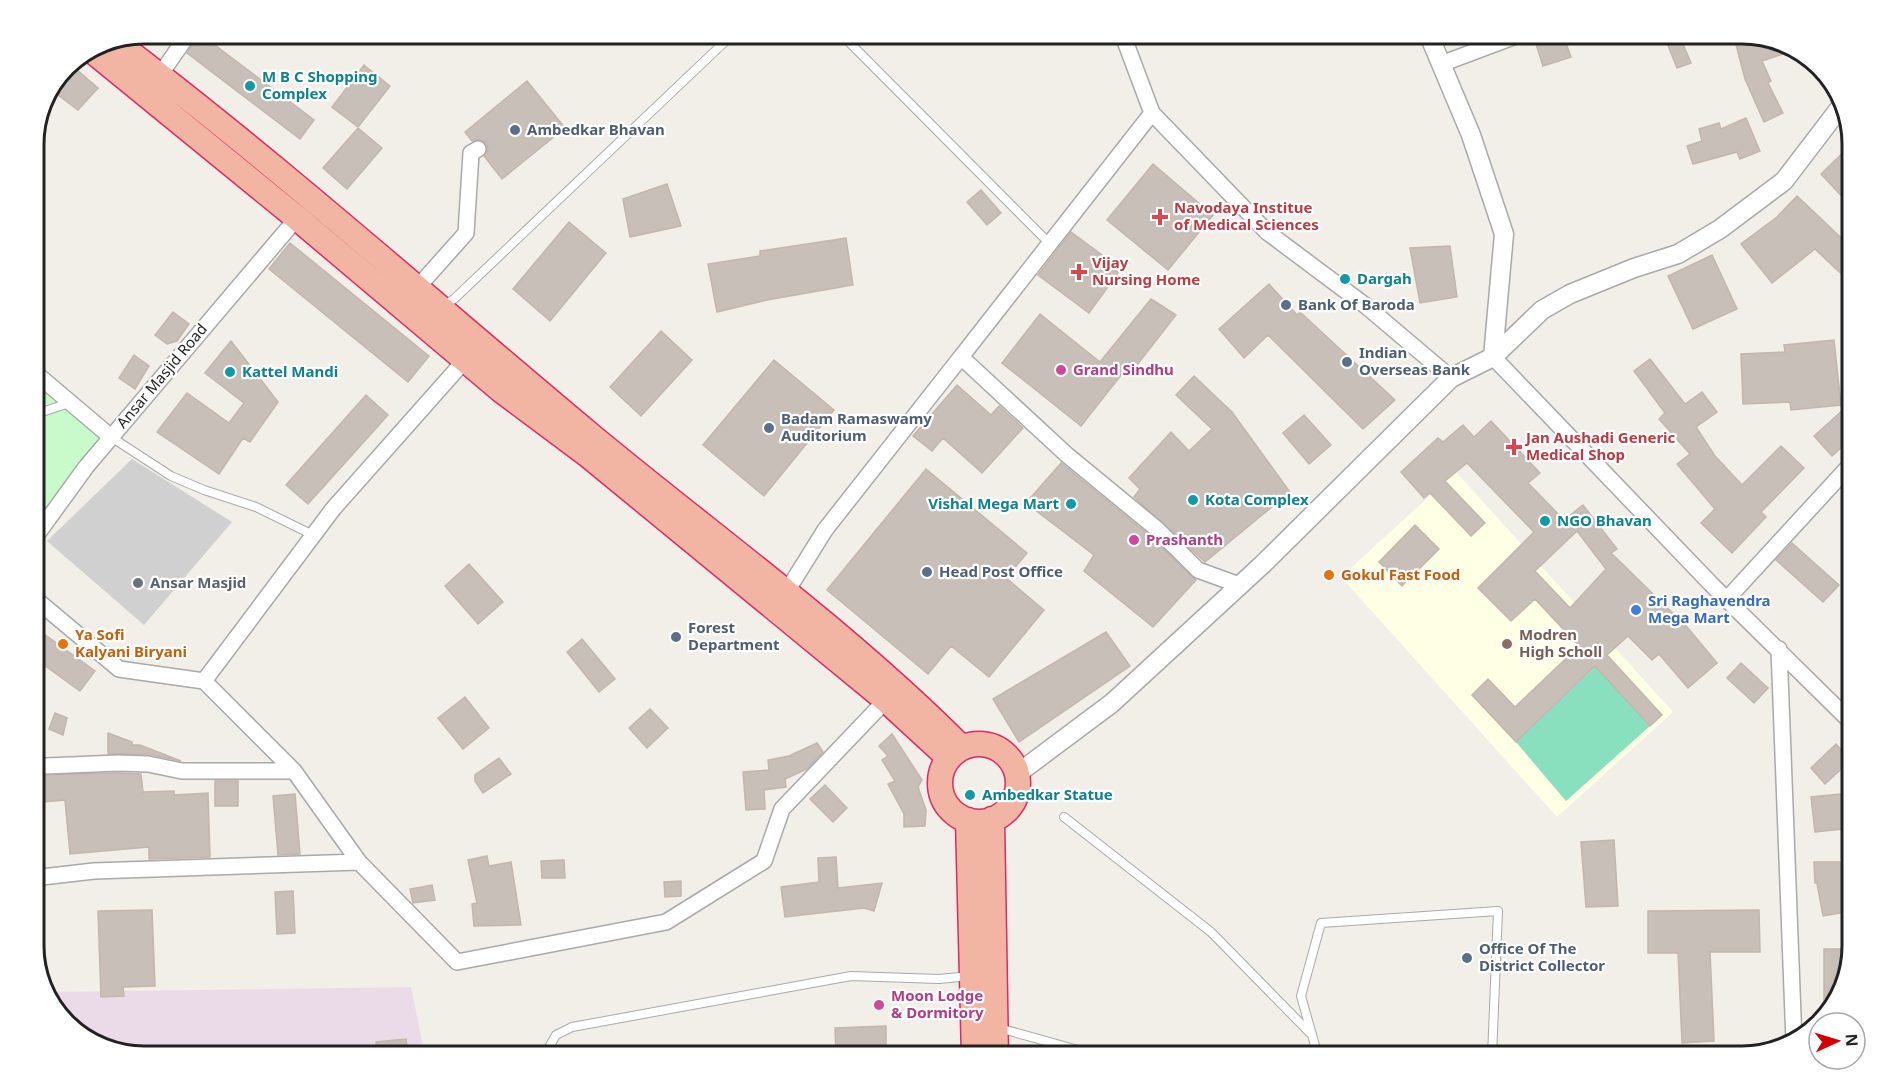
<svg xmlns="http://www.w3.org/2000/svg" width="1885" height="1089" font-family="'Noto Sans',sans-serif">
  <style>
    .industrial { fill: #ebdbe8 }
    .education { fill: #ffffe5 }
    .religious { fill: #d0d0d0 }
    .park { fill: #c8facc }
    .pitch { fill: #88e0be }
    .building { fill: #c7bfb8; stroke: #c4b6ab; stroke-width: 1.5; fill-rule: evenodd }
    .lines { fill: none; stroke-linecap: round; stroke-linejoin: round }
    .service-casing { stroke: #a9a9a9; stroke-width: 10 }
    .minor-casing { stroke: #a9a9a9; stroke-width: 18 }
    .tertiary-casing { stroke: #a9a9a9; stroke-width: 21 }
    .trunk-casing { stroke: #dc2a67; stroke-width: 27 }
    .service { stroke: #fff; stroke-width: 8 }
    .minor { stroke: #fff; stroke-width: 15 }
    .tertiary { stroke: #fff; stroke-width: 18 }
    .trunk { stroke: #f2b4a3; stroke-width: 24 }
    .culture-dot { fill: #0f9aa8; stroke: #fff; stroke-width: 2 }
    .service-dot { fill: #5c6f8a; stroke: #fff; stroke-width: 2 }
    .health-dot { fill: #e0444e; stroke: #fff; stroke-width: 2 }
    .hotel-dot { fill: #d1479c; stroke: #fff; stroke-width: 2 }
    .food-dot { fill: #e8710a; stroke: #fff; stroke-width: 2 }
    .worship-dot { fill: #6b7280; stroke: #fff; stroke-width: 2 }
    .shop-dot { fill: #3f7fe0; stroke: #fff; stroke-width: 2 }
    .education-dot { fill: #8d6e63; stroke: #fff; stroke-width: 2 }
    .labels { text-anchor: middle; stroke-width: 4.5; stroke-linejoin: round; paint-order: stroke }
    .culture-label { font-size: 15px; font-weight: bold; fill: #0d838f; stroke: #fff; text-anchor: start }
    .service-label { font-size: 15px; font-weight: bold; fill: #4e5e75; stroke: #fff; text-anchor: start }
    .health-label { font-size: 15px; font-weight: bold; fill: #be3a42; stroke: #fff; text-anchor: start }
    .hotel-label { font-size: 15px; font-weight: bold; fill: #b23c85; stroke: #fff; text-anchor: start }
    .street-label { font-size: 15px; fill: #222; stroke: #fff }
    .food-label { font-size: 15px; font-weight: bold; fill: #c56008; stroke: #fff; text-anchor: start }
    .worship-label { font-size: 15px; font-weight: bold; fill: #5b616d; stroke: #fff; text-anchor: start }
    .shop-label { font-size: 15px; font-weight: bold; fill: #366cbe; stroke: #fff; text-anchor: start }
    .education-label { font-size: 15px; font-weight: bold; fill: #785e54; stroke: #fff; text-anchor: start }
    .rim { fill: none; stroke: #222; stroke-width: 3 }
  </style>
  <rect width="100%" height="100%" fill="#f2efe9"/>
  <!-- industrial -->
  <path class="industrial" d="M411,987L425,1056H144L89,1041L51,1007L47,992Z"/>
  <!-- education -->
  <path class="education" d="M1456,472L1673,712L1557,817L1341,577Z"/>
  <!-- religious -->
  <path class="religious" d="M132,459L232,522L144,625L47,541Z"/>
  <!-- park -->
  <path class="park" d="M33,354L38,355L34,371L104,437L33,533Z"/>
  <!-- pitch -->
  <path class="pitch" d="M1596,666L1650,726L1566,801L1516,742Z"/>
  <!-- building -->
  <path class="building" d="M199,33L314,120L300,139L187,53Z
    M1733,33L1798,49L1762,61L1771,81L1768,83L1783,113L1764,122L1745,79Z
    M1563,35L1571,57L1543,66L1536,44Z
    M1680,37L1691,63L1677,68L1667,43Z
    M69,63L98,88L78,110L54,92Z
    M364,65L390,86L358,127L332,107Z
    M527,81L565,128L502,179L484,156L488,150L486,144L479,139L472,141L465,132Z
    M1746,118L1760,151L1740,159L1737,152L1693,164L1687,146L1702,141L1699,129L1719,123L1721,129Z
    M358,128L382,148L347,189L323,168Z
    M1852,144V207L1821,174Z
    M1153,164L1213,215L1168,270L1107,220Z
    M667,184L681,226L630,237L623,199Z
    M981,190L1001,213L987,225L967,202Z
    M1797,196L1852,248V284L1815,249L1772,283L1741,244L1777,217Z
    M569,222L606,253L550,321L513,289Z
    M1071,232L1121,269L1089,313L1038,275Z
    M846,238L853,285L767,300L717,312L708,264L760,256V251Z
    M290,243L429,356L408,382L269,269Z
    M1450,246L1457,297L1420,303L1410,248Z
    M1712,255L1737,309L1693,329L1668,276Z
    M1269,284L1297,315L1300,312L1395,400L1363,429L1268,335L1244,358L1219,329Z
    M1151,299L1176,315L1133,370L1129,365L1081,426L1002,363L1040,314L1100,362Z
    M173,312L189,324L177,341L167,344L155,335Z
    M661,331L692,360L641,416L610,387Z
    M1834,340L1841,405L1791,410L1790,402L1743,404L1741,354L1785,352L1784,345Z
    M231,341L278,402L250,442L243,438L219,474L157,432L187,393L229,423L244,403L205,373Z
    M134,355L149,366L135,389L119,378Z
    M1650,359L1685,404L1702,392L1717,412L1696,427L1715,456L1742,485L1781,446L1804,468L1761,512L1766,517L1732,553L1701,523L1715,509L1677,464L1690,454L1659,419L1665,413L1634,371Z
    M774,360L834,410L764,496L703,445Z
    M1194,376L1232,412L1290,492L1205,562L1134,497L1140,489L1129,478L1171,432L1189,451L1212,429L1176,395Z
    M957,385L991,415L999,406L1023,428L982,473L943,438L932,451L913,436Z
    M366,395L388,415L308,504L286,485Z
    M1852,402V438L1832,456L1814,436Z
    M1304,415L1331,445L1309,464L1283,433Z
    M1491,421L1540,473L1528,483L1564,520L1583,505L1617,549L1611,553L1687,627L1717,663L1688,688L1659,654L1652,660L1628,636L1607,655L1662,715L1650,726L1595,666L1516,742L1472,695L1488,679L1515,707L1579,646L1535,599L1511,621L1478,588L1534,532L1467,463L1445,481L1485,523L1471,536L1430,493L1424,498L1401,472L1438,438L1443,442L1463,425L1474,437ZM1577,531L1606,569L1570,608L1535,571Z
    M1061,463L1150,536L1196,580L1153,627L1084,571L1094,555L1026,503Z
    M926,469L1027,553L1006,578L1044,610L989,677L951,646L928,674L827,590Z
    M1415,525L1439,549L1402,586L1379,562Z
    M1792,543L1839,585L1823,602L1776,560Z
    M469,564L503,602L478,624L445,586Z
    M33,626L95,671L80,691L33,657Z
    M1106,632L1130,666L1019,742L993,699Z
    M582,639L615,679L599,692L567,652Z
    M1741,663L1768,688L1754,703L1727,678Z
    M465,697L489,728L463,749L438,718Z
    M650,709L668,728L647,748L629,728Z
    M55,713L67,718L63,735L49,729Z
    M108,733L132,742V745H140L181,761L149,754H108Z
    M892,734L922,780L918,787L926,810L925,826L904,827V814L888,784L895,781L882,760L888,756L879,746Z
    M817,743L823,752L807,769L785,779L786,787L764,790L765,809L746,810L743,772L769,770L768,760L789,756Z
    M1836,744L1851,760L1825,784L1811,768Z
    M499,758L511,774L483,793L475,781V775Z
    M118,773L141,774L143,792L174,791V795L208,793L210,857L149,859V847L70,854L65,800L33,803V775Z
    M215,781H238V806H215Z
    M825,785L847,808L833,822L810,799Z
    M1850,793L1852,828L1815,832L1811,797Z
    M295,794L300,854L278,855L273,796Z
    M1614,840L1618,906L1586,907L1581,842Z
    M487,856L489,866L511,862L521,925L474,926L472,904L477,903L468,860Z
    M836,857L838,888L882,883L874,911L864,908L785,917L781,887L819,882L818,858Z
    M564,860L565,878H542L541,861Z
    M1814,862H1852V911L1823,916L1817,883H1815Z
    M681,881V896L665,897L664,882Z
    M432,885L435,900L413,903L410,889Z
    M293,891L295,933L277,934L275,892Z
    M152,910L155,986L123,987L124,996L101,997L98,911Z
    M1759,910L1760,952H1710L1714,1041L1682,1043L1678,953H1648V911Z
    M1824,949H1851L1837,1000L1824,1014Z
    M886,1026V1053L836,1055L835,1028Z
    M406,1039L408,1056H377L376,1042Z"/>
  <g class="lines">
    <!-- service casing -->
    <g class="service-casing">
      <path id="service" d="M840,33L1050,244
        M444,305L454,299L734,33
        M33,415L69,403
        M111,437L171,476L204,490L256,507L313,535
        M1064,817L1211,932L1310,1033
        M999,1028L1078,1050L1318,1056
        M544,1056L556,1035L572,1027L851,976L939,979L970,976
        M1318,1056L1301,996L1321,923L1498,911L1492,1056"/>
    </g>
    <!-- minor casing -->
    <g class="minor-casing">
      <path id="minor" d="M1122,33L1152,113L1267,232L1366,306L1451,378
        M1441,64L1524,33
        M160,75L189,33
        M417,288L466,233L471,153L478,149
        M961,357L1152,113
        M1493,357L1712,585L1852,723
        M33,371L111,437
        M33,540L86,467L297,218
        M787,591L825,530L961,357L1067,455L1157,529L1198,570L1239,585
        M33,597L119,669L204,681
        M1727,599L1852,463
        M1779,649L1794,1042
        M46,766L118,763L148,764L182,771H294
        M359,862L294,771L204,681L333,509L466,359
        M33,878L94,871L359,862L457,962L666,922L764,861L782,809L886,700"/>
    </g>
    <!-- tertiary casing -->
    <g class="tertiary-casing">
      <path id="tertiary" d="M1428,33L1471,135L1504,234L1493,357
        M1017,774L1112,703L1263,564L1451,378L1493,357L1542,310L1570,294L1634,268L1678,254L1720,229L1784,181L1842,105"/>
    </g>
    <!-- trunk casing -->
    <g class="trunk-casing">
      <path id="trunk" d="M112,39C276,163 430,301 588,433C713,537 847,632 962,748
        M90,49L297,218L502,391L589,456L886,700L949,758
        M940 783a39 39 0 1 1 78 0a39 39 0 1 1-78 0Z
        M992,819L996,1056
        M968,820L974,1056"/>
    </g>
    <!-- service -->
    <use href="#service" class="service"/>
    <!-- minor -->
    <use href="#minor" class="minor"/>
    <!-- tertiary -->
    <use href="#tertiary" class="tertiary"/>
    <!-- trunk -->
    <use href="#trunk" class="trunk"/>
  </g>
  <!-- markers -->
  <g class="culture-dot">
    <circle cx="250" cy="86" r="6"/>
    <circle cx="1345" cy="279" r="6"/>
    <circle cx="230" cy="372" r="6"/>
    <circle cx="1193" cy="500" r="6"/>
    <circle cx="1071" cy="504" r="6"/>
    <circle cx="1545" cy="521" r="6"/>
    <circle cx="970" cy="795" r="6"/>
  </g>
  <g class="service-dot">
    <circle cx="515" cy="130" r="6"/>
    <circle cx="1286" cy="305" r="6"/>
    <circle cx="1347" cy="362" r="6"/>
    <circle cx="769" cy="428" r="6"/>
    <circle cx="927" cy="572" r="6"/>
    <circle cx="676" cy="637" r="6"/>
    <circle cx="1467" cy="958" r="6"/>
  </g>
  <g class="health-dot">
    <path d="M1157 208h6v6h6v6h-6v6h-6v-6h-6v-6h6z"/>
    <path d="M1076 263h6v6h6v6h-6v6h-6v-6h-6v-6h6z"/>
    <path d="M1511 438h6v6h6v6h-6v6h-6v-6h-6v-6h6z"/>
  </g>
  <g class="hotel-dot">
    <circle cx="1061" cy="370" r="6"/>
    <circle cx="1134" cy="540" r="6"/>
    <circle cx="879" cy="1005" r="6"/>
  </g>
  <g class="food-dot">
    <circle cx="1329" cy="575" r="6"/>
    <circle cx="63" cy="644" r="6"/>
  </g>
  <circle class="worship-dot" cx="138" cy="583" r="6"/>
  <circle class="shop-dot" cx="1636" cy="610" r="6"/>
  <circle class="education-dot" cx="1507" cy="644" r="6"/>
  <g class="labels">
    <!-- culture labels -->
    <g class="culture-label">
      <text x="262" y="82">M B C Shopping<tspan x="262" dy="17">Complex</tspan></text>
      <text x="1357" y="284">Dargah</text>
      <text x="242" y="377">Kattel Mandi</text>
      <text x="1205" y="505">Kota Complex</text>
      <text x="1059" y="509" text-anchor="end">Vishal Mega Mart</text>
      <text x="1557" y="526">NGO Bhavan</text>
      <text x="982" y="800">Ambedkar Statue</text>
    </g>
    <!-- service labels -->
    <g class="service-label">
      <text x="527" y="135">Ambedkar Bhavan</text>
      <text x="1298" y="310">Bank Of Baroda</text>
      <text x="1359" y="358">Indian<tspan x="1359" dy="17">Overseas Bank</tspan></text>
      <text x="781" y="424">Badam Ramaswamy<tspan x="781" dy="17">Auditorium</tspan></text>
      <text x="939" y="577">Head Post Office</text>
      <text x="688" y="633">Forest<tspan x="688" dy="17">Department</tspan></text>
      <text x="1479" y="954">Office Of The<tspan x="1479" dy="17">District Collector</tspan></text>
    </g>
    <!-- health labels -->
    <g class="health-label">
      <text x="1174" y="213">Navodaya Institue<tspan x="1174" dy="17">of Medical Sciences</tspan></text>
      <text x="1092" y="268">Vijay<tspan x="1092" dy="17">Nursing Home</tspan></text>
      <text x="1526" y="443">Jan Aushadi Generic<tspan x="1526" dy="17">Medical Shop</tspan></text>
    </g>
    <!-- hotel labels -->
    <g class="hotel-label">
      <text x="1073" y="375">Grand Sindhu</text>
      <text x="1146" y="545">Prashanth</text>
      <text x="891" y="1001">Moon Lodge<tspan x="891" dy="17">&amp; Dormitory</tspan></text>
    </g>
    <!-- street labels -->
    <g class="street-label">
      <text transform="translate(162 376) rotate(-50)" y="5">Ansar Masjid Road</text>
    </g>
    <!-- food labels -->
    <g class="food-label">
      <text x="1341" y="580">Gokul Fast Food</text>
      <text x="75" y="640">Ya Sofi<tspan x="75" dy="17">Kalyani Biryani</tspan></text>
    </g>
    <!-- worship labels -->
    <g class="worship-label">
      <text x="150" y="588">Ansar Masjid</text>
    </g>
    <!-- shop labels -->
    <g class="shop-label">
      <text x="1648" y="606">Sri Raghavendra<tspan x="1648" dy="17">Mega Mart</tspan></text>
    </g>
    <!-- education labels -->
    <g class="education-label">
      <text x="1519" y="640">Modren<tspan x="1519" dy="17">High Scholl</tspan></text>
    </g>
  </g>
  <!-- crop -->
  <path d="M0 0H1885V1089H0ZM144 44H1742A100 100 0 0 1 1842 144V946A100 100 0 0 1 1742 1046H144A100 100 0 0 1 44 946V144A100 100 0 0 1 144 44Z" fill="#fff" fill-rule="evenodd"/>
  <path class="rim" d="M144 44H1742A100 100 0 0 1 1842 144V946A100 100 0 0 1 1742 1046H144A100 100 0 0 1 44 946V144A100 100 0 0 1 144 44Z"/>
  <!-- north arrow -->
  <g transform="translate(1837 1041) rotate(86)"><circle r="28" fill="#ffffff" stroke="#a7a7a7" stroke-width="1.5"/>
  <path d="M0-4.5L10 22L0 15L-10 22Z" fill="#d40000"/>
  <text y="-9" font-size="16" font-weight="bold" text-anchor="middle" fill="#222222">N</text>
  </g>
</svg>
